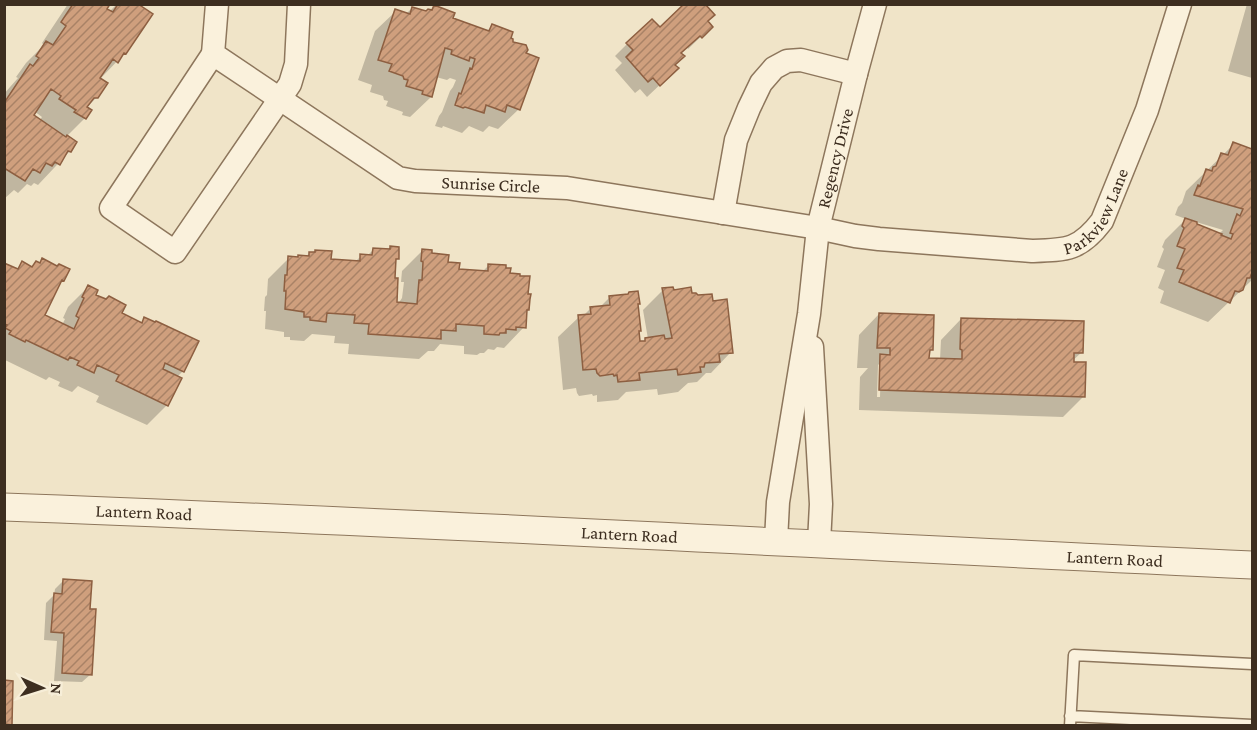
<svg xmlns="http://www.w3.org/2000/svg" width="1257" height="730" font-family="'Crimson Pro',serif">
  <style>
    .shadow { fill: #0003; fill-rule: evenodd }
    .building { fill: url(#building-hatch); stroke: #8d5f41; stroke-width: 1.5 }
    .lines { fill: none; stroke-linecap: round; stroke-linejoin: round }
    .service-casing { stroke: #8d765c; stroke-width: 13 }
    .minor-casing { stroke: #8d765c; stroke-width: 25 }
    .tertiary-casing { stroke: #8d765c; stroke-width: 29 }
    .service { stroke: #faf1dc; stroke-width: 10 }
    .minor { stroke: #faf1dc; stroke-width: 22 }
    .tertiary { stroke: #faf1dc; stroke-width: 27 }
    .labels { text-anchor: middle; stroke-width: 4.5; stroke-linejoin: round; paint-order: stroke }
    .street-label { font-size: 18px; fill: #3d2e20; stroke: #f7eed8 }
  </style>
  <defs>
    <pattern id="building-hatch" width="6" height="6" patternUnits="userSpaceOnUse" patternTransform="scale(1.5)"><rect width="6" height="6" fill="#cf9f7d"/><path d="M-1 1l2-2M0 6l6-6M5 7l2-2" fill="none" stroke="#a98266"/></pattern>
  </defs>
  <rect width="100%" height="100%" fill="#f0e4c8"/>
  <!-- shadow -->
  <path class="shadow" d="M68,4H108L105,9L109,12L117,4H135L125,53L100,79L96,98L86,108L90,110L85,118L67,136L70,151L38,185L34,183L31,186L27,184L18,193L14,190L4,199V94L10,87L18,78L16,77L26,63L44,45L42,43ZM34,111L42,117L39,121L31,116Z
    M1247,4H1252V78L1228,71Z
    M434,7L451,19L487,31L492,26L509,39L519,109L498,129L489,126L483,132L469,126L462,133L443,126L442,128L435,126L439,116L442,112L450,91L453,87L456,80L450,78L447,80L436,77L431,97L410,117L402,115L403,112L386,106L388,101L384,100L383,96L370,92L372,85L358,80L375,31L396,11L406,14L412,8L426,13Z
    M706,22L711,27L688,49L687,47L680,53L665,80L647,97L640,89L635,93L615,70L622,63L615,56L627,44L659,29Z
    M1234,144L1252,151V280L1208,322L1160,303L1164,291L1158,288L1165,270L1157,267L1164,249L1162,247L1165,240L1186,219L1175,215L1178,207L1182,203L1186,191ZM1196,222L1223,230L1219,234L1195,225Z
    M390,248L397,258L394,261L395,304H398L402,298L404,282H401L402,271L423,250L458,271L482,272L489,265L509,274L527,296L528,309L526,312L524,327L504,348L497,347L494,350L488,349L484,353H480L477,355L464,354V346L440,344L434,351H428L419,359L348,354L349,344L334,343L335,336L312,334L304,341L290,340V337H284V332L265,329L266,311H264L265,297L267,295L268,279L289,258L306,257L309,253H313L315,251L329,260L355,262L361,256H367L373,250L387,251Z
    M42,260L63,280L58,285L43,315L62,325L65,319L63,318L68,307L89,286L94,295L120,314L140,324L145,319L183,371L177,377L167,405L147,425L96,402L99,396L78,386L72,392L58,386L60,382L49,377L46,380L5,360L4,361V265L16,270L22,263L31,268L36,263L39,264Z
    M663,290L690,295L712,302L731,352L711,373H706L697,382L688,383L678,392L658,395L657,389L626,392L618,400L597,402V395L593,396L592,394L579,396L577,393L576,388L563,390L558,337L579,317L583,316L591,308L600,307L610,297L636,305L639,343H642L648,339L643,310Z
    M879,314L932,349L928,353V359L940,360L941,340L961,319L1082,352L1070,363L1084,396L1063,417L859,410L860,377L868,368H857L859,335ZM881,362L880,397H877L878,365Z
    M63,581L89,610L91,674L82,682L54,681L57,641L44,640L46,603L54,595L55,589Z"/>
  <!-- building -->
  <path class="building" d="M73,4H110L107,9L113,12L118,4H138L153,14L126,54L124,53L118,63L113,59L100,78L108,83L98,98H94L87,107L92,110L86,119L74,112L76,110L59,99L61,96L51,89L34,115L66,137L67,135L77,142L71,152L68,151L60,165L55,162L52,166L46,163L40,173L33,169L25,181L4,168V103L30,64L33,66L39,58L36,56L46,41L53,45L66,26L61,22Z
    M684,4H705L715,15L708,21L713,27L702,38L700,36L681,53L685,56L675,65L679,68L660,86L653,78L648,82L626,57L633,50L626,43L652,19L660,27Z
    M434,5L455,13L453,18L489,31L492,24L513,32L511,38L513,39V42L526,45L528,50L526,53L539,58L520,110L507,105L505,112L486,105L484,113L465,107L463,108L455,105L459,93L461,94L470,68L472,69L475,59L470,57L469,61L451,54L452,50L445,48L432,97L422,94L423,91L406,86L408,80L404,79L403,76L389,71L392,64L378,60L395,9L410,14L412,7L426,11L428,9L432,10Z
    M1233,142L1252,149V276L1251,275L1250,278H1247L1243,290L1239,292L1235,291L1230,303L1179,282L1184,270L1177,268L1185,249L1177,246L1184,228L1182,226L1185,218L1197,222V224L1222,234L1221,235L1231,239L1233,234L1230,233L1237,214L1240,216L1243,209L1194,195L1198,185L1200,186L1206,169L1212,171L1213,167L1216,166L1221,153L1228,155Z
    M390,246L399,247V259H396L395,278H398L397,302L417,304L419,280H422L423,262L421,261L422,249L432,250V253L449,255L448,262L460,263L459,269L488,271V264L506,265V268H511L510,273L520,274V276H530L528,294H531L530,299L529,310H527L526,328L516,327V330L506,329V333H500L499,335L484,334V326L456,324V331L441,330V339L368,334L369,324L354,323L355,315L327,313L326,322L310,320V317H304V312L285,309L286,291H284L285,275H287L288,256L298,257V255L309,256V252H315V250L332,251L331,259L360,261V254L372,255L373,248L390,249Z
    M42,258L57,266L59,264L70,269L64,281L62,280L45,315L74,329L79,318L76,316L84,298L82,297L88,285L98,290L96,295L106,299L109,296L126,305L122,313L142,323L144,317L155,322L156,321L199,341L184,372L165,363L163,369L182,378L168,406L116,381L119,375L97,365L94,373L77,365L79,361L70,357L68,360L26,340L25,342L9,334L11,331L5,328L7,325L4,324V263L18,269L22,261L32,267L36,261L40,263Z
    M673,287L674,290L691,287L692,293H696L698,295L712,294L713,301L727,299L733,353L719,354L720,362L705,363L704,367H700L701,372L678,375L677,369L639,373L640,380L618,382L617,375L614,376L613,374L600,376L597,373L596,369L583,370L578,315L591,314L590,307L610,305L609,296L628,294L629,292L638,291L640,304H638L641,331H639L640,341H645V338L664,335L665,339L672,338L662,288Z
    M879,313L934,315L933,350H930L929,358L962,359V350L960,349L961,318L1084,321L1083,353H1074V362H1086L1085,397L879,390L880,354L890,355V348H877Z
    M63,579L92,581L90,609H96L92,675L62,673L64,633L51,632L54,593L62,594Z
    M4,680L13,681L12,725L4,724Z"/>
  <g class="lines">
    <!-- service casing -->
    <g class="service-casing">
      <path id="service" d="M1070,716L1252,725
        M1070,726L1074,655L1252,664"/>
    </g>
    <!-- minor casing -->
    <g class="minor-casing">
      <g id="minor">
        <path id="s1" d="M217,4L213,54L398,178L415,181L567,188L818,228L855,236L879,239L1032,251C1067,250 1080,250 1102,221L1147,110L1180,4"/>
        <path d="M213,54L111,208L175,252L290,84L296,64L299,4"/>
        <path d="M723,213L736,140L749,108L761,83L774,68L787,61L801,60L856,74"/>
        <path d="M812,347L821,504L819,543"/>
        <path id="s2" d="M776,541L778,502L809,314L818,228L856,74L875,4"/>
      </g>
    </g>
    <!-- tertiary casing -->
    <g class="tertiary-casing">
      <g id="tertiary">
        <path id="s3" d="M4,507C421,522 836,546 1252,565"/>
      </g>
    </g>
    <!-- service -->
    <use href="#service" class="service"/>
    <!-- minor -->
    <use href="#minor" class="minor"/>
    <!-- tertiary -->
    <use href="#tertiary" class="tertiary"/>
  </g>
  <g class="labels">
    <!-- street labels -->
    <g class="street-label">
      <text dy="6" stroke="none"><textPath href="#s2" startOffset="388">Regency Drive</textPath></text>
      <text dy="6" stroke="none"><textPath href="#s1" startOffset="366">Sunrise Circle</textPath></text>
      <text dy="6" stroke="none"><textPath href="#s1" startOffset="996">Parkview Lane</textPath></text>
      <text dy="6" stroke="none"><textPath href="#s3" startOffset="140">Lantern Road</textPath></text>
      <text dy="6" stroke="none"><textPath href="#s3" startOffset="626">Lantern Road</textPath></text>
      <text dy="6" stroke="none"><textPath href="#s3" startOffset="1112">Lantern Road</textPath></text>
    </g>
  </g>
  <!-- border -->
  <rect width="1257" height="730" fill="none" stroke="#3d2e20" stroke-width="12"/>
  <!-- north arrow -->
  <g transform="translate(42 688) rotate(93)" stroke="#f7eed8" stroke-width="4.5" paint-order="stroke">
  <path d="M0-4.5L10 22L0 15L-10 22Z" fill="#3d2e20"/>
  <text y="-9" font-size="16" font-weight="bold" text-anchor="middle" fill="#3d2e20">N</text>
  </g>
</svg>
